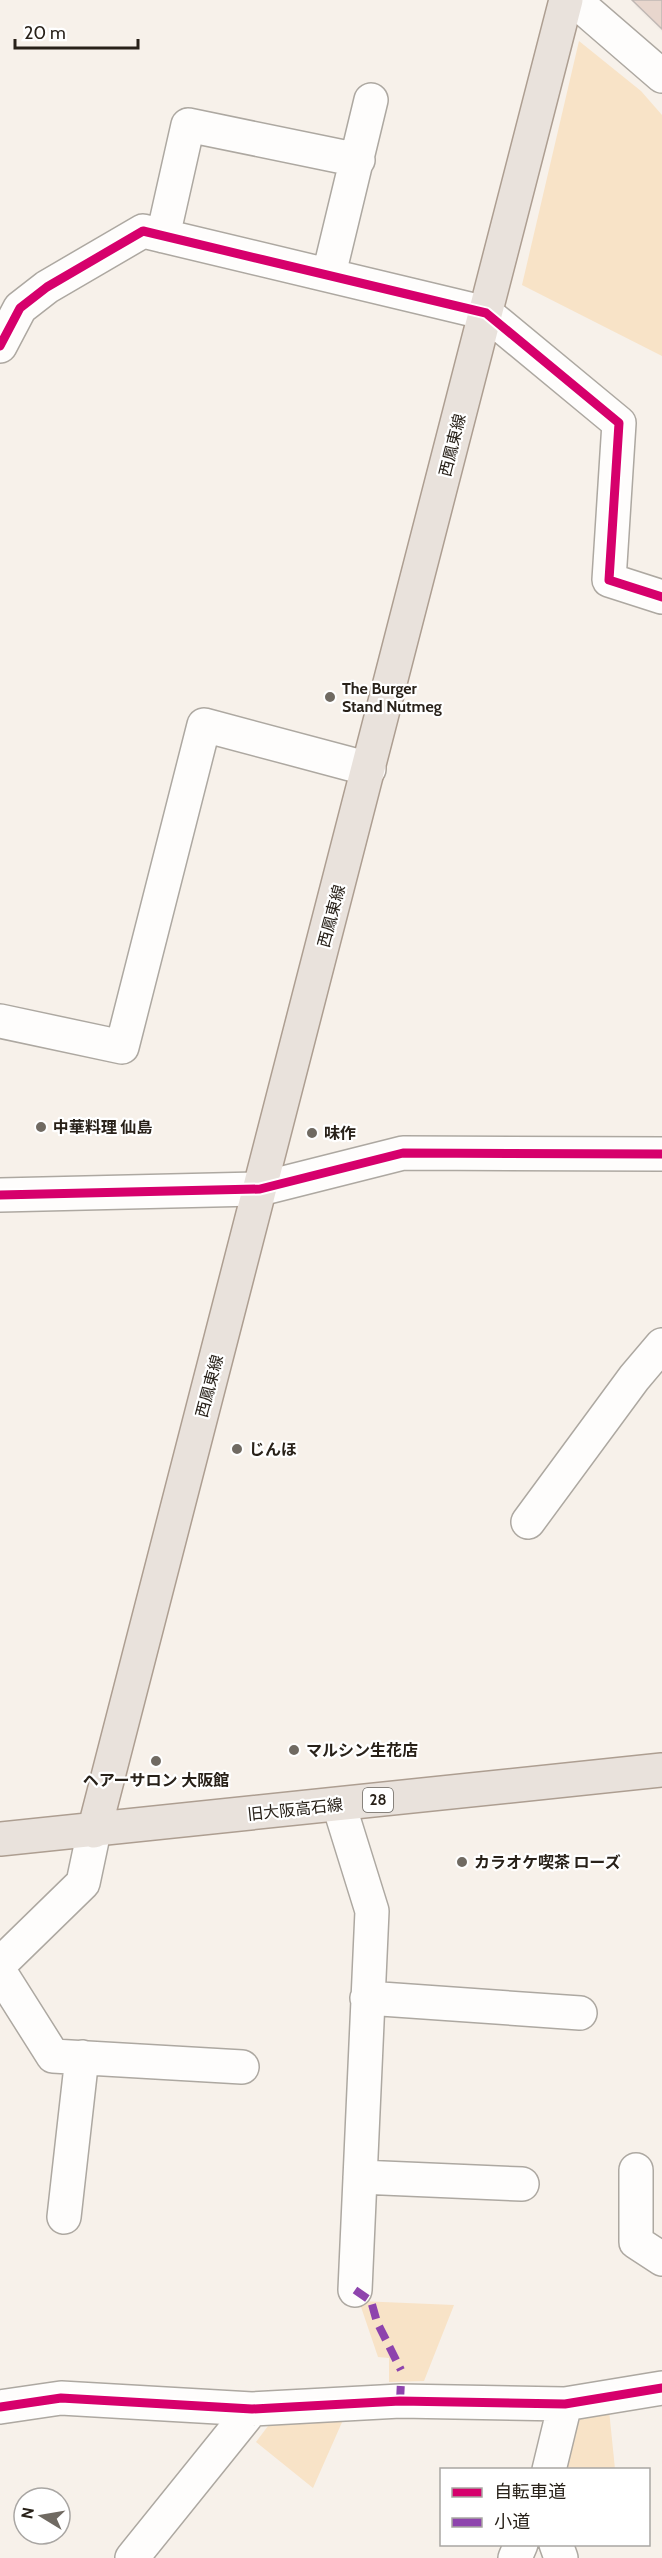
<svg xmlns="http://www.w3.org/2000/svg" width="662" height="2558" font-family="Cabin,'Noto Sans JP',sans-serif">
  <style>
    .green { fill: #f8e3c7 }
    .building { fill: #e8d6cd; stroke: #c0b8b4; stroke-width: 1.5; filter: url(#shadow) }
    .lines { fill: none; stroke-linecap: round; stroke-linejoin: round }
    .minor-casing { stroke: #ada8a1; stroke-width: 36 }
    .major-casing { stroke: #ad9e91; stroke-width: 36 }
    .minor { stroke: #fefdfc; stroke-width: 33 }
    .major { stroke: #e9e2dc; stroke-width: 33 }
    .quiet { stroke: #8e44ad; stroke-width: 8; stroke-dasharray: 15 8; stroke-linecap: butt }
    .cycleway-casing { stroke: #fff; stroke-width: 13 }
    .cycleway { stroke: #d6006c; stroke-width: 9 }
    .poi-dot { fill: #706a62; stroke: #fff; stroke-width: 2 }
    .labels { text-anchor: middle; stroke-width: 4.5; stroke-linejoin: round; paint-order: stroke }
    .shield { fill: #fff; stroke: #68645e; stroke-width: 1.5 }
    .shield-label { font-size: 15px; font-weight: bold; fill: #282119 }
    .street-label { font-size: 16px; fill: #282119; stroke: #fff }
    .poi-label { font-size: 16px; font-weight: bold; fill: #282119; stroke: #fff; text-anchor: start }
  </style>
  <defs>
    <filter id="shadow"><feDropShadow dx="6" dy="4" stdDeviation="1.5" flood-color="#0004"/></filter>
  </defs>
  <rect width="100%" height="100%" fill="#f7f1ea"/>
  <!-- green -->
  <path class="green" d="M579,41L641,91L662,115V356L522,285Z
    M359,2301L454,2305L424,2381L389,2382V2358L378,2357Z
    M609,2410L615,2469L565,2470L574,2425L588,2411Z
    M343,2420L313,2488L256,2442L271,2422Z"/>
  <!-- building -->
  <path class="building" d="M632,0H662V29Z"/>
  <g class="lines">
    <!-- minor casing -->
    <g class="minor-casing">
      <path id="minor" d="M574,0L662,76
        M163,236L188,125L358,160
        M329,274L371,100
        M0,346L20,308L47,287L143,231L486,313L619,423L609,580L662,597
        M0,1021L122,1047L204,725L369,769
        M0,1195L260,1189L403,1153L662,1154
        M528,1522L634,1378L662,1345
        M339,1805L372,1911L355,2290
        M0,1964L83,1883L94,1831
        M0,1972L53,2056L242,2067
        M367,1998L580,2013
        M636,2170V2242L662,2259
        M360,2177L522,2184
        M64,2217L82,2057
        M0,2407L61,2398L252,2409L400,2401L565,2404L662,2388
        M549,2470L565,2404
        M556,2544L561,2558
        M132,2558L252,2409
        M515,2558L521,2544"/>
    </g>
    <!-- major casing -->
    <g class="major-casing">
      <path id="major" d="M94,1831L566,0
        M0,1839L662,1770"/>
    </g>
    <!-- minor -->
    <use href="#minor" class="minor"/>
    <!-- major -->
    <use href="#major" class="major"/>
    <!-- quiet -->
    <path class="quiet" d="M355,2290L371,2301L377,2322L401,2370
      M400,2401L401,2381"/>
    <!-- cycleway casing -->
    <g class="cycleway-casing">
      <path id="cycleway" d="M0,346L20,308L47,287L143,231L486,313L619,423L609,580L662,597
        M0,1195L260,1189L403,1153L662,1154
        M0,2407L61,2398L252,2409L400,2401L565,2404L662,2388"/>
    </g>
    <!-- cycleway -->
    <use href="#cycleway" class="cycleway"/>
  </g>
  <!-- markers -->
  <g class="poi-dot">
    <circle cx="330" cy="697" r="6"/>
    <circle cx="41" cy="1127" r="6"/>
    <circle cx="312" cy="1133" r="6"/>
    <circle cx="237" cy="1449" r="6"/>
    <circle cx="294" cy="1750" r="6"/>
    <circle cx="156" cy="1761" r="6"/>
    <circle cx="462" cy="1862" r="6"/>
  </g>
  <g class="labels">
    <!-- shield labels -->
    <rect class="shield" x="363" y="1788" width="30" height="24" rx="4.5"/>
    <g class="shield-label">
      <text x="378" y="1805">28</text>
    </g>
    <!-- street labels -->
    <g class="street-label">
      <text transform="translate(452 445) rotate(-76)" y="6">西鳳東線</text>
      <text transform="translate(331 916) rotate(-75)" y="6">西鳳東線</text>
      <text transform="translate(209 1386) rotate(-75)" y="6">西鳳東線</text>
      <text transform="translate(295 1809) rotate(-6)" y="6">旧大阪高石線</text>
    </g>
    <!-- poi labels -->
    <g class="poi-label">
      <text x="342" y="694">The Burger<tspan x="342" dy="18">Stand Nutmeg</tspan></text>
      <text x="53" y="1133">中華料理 仙島</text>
      <text x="324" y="1139">味作</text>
      <text x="249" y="1455">じんほ</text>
      <text x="306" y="1756">マルシン生花店</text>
      <text x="156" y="1786" text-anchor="middle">ヘアーサロン 大阪館</text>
      <text x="474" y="1868">カラオケ喫茶 ローズ</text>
    </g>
  </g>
  <!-- legend -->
  <rect x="440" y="2468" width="210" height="78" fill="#ffffff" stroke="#a9a6a3" stroke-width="1.5"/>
  <rect x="452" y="2488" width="30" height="9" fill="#d6006c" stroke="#a9a6a3" stroke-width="1.5"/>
  <text x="494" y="2498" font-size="18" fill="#282119">自転車道</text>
  <rect x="452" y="2518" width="30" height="9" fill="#8e44ad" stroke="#a9a6a3" stroke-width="1.5"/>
  <text x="494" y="2528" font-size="18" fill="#282119">小道</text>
  <!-- north arrow -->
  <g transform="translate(42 2516) rotate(281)"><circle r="28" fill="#ffffff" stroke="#a9a6a3" stroke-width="1.5"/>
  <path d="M0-4.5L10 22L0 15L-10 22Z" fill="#706a62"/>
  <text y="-9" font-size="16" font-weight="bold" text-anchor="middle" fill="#282119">N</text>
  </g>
  <!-- scale -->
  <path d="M15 39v9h123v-9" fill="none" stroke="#282119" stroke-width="3"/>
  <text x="24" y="39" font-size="18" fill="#282119" stroke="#ffffff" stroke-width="4.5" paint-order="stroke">20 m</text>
</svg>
